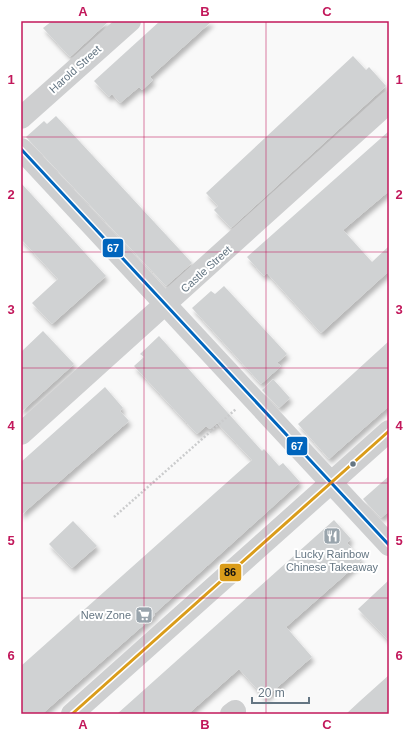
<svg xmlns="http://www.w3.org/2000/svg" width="410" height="735" font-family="Helvetica,sans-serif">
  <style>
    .building { fill: #d0d2d3; filter: url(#shadow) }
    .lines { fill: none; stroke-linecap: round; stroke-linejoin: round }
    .path { stroke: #cbcccd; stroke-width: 2.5; stroke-dasharray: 2 2; stroke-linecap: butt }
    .minor { stroke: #cecfd0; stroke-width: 22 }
    .bus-1-casing { stroke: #fff; stroke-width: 6 }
    .bus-2-casing { stroke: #fff; stroke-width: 6 }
    .bus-1 { stroke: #0065bd; stroke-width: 3 }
    .bus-2 { stroke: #da9c1a; stroke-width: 3 }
    .grid { fill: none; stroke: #c2185b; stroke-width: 1; stroke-opacity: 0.55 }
    .bus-dot { fill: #657683; stroke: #fff; stroke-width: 1.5 }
    .labels { text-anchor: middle; stroke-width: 4; stroke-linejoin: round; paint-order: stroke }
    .street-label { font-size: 11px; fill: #657683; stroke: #fff }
    .poi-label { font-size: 11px; fill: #657683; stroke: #fff }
    .line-badge { stroke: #fff; stroke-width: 1.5 }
    .badge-label { font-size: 11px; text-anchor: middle; font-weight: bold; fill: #fff }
    .pale-badge-label { font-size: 11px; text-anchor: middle; font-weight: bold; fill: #111 }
    .neatline { fill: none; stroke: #c2185b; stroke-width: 1.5 }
    .grid-label { font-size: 13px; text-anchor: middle; font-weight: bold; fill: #c2185b }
  </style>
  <defs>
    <filter id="shadow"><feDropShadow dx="2.5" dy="4.5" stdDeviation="2" flood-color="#0004"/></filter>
  </defs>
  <rect width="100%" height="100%" fill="#f9f9f9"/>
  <!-- building -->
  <path class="building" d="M52,21H109L70,57L43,28Z
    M160,21H212L150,77L153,80L142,90L139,87L120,103L112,94L109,97L94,81Z
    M353,56L366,70L369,67L386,86L231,228L214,210L218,206L206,193Z
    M56,116L192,263L166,286L26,137L44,121L47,124Z
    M389,131V191L343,230L372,262L389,246V271L321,333L267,273L264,276L247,257Z
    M21,183L106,276L52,324L32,303L58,279L21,239Z
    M224,286L287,354L277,363L281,366L261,384L192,308L211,291L215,294Z
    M43,331L74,364L21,412V352Z
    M159,336L262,451L264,449L279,466L283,463L300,482L154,614L155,615L42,714H21V666L252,460L217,423L210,429L206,426L197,434L134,366L144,357L140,354Z
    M389,341V406L329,459L298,424Z
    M273,379L290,398L279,408L262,390Z
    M105,387L123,408L120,411L129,421L21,515V462Z
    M389,476V511L381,518L363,499Z
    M334,520L351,539L347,543L362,560L286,627L312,657L265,698L239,669L188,714H117Z
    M73,521L97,546L72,568L49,544Z
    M389,580V641L358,609Z
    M389,675V714H346L360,701Z"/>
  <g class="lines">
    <!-- path -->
    <path class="path" d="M114,517L236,409"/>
    <!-- minor -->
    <path class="minor" d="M21,118L130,21
      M21,149L389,545
      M21,434L389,102
      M72,714L389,431
      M231,714L235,711"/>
    <!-- bus-1 casing -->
    <g class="bus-1-casing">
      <path id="bus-1" d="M21,149L389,545"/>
    </g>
    <!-- bus-2 casing -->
    <g class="bus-2-casing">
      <path id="bus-2" d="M72,714L389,431"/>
    </g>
    <!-- bus-1 -->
    <use href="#bus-1" class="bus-1"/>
    <!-- bus-2 -->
    <use href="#bus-2" class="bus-2"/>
  </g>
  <!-- grid -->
  <path class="grid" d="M144,21V714M266,21V714M21,137H389M21,252H389M21,368H389M21,483H389M21,598H389"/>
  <!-- icons -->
  <defs>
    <g id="restaurant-square" transform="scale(0.9)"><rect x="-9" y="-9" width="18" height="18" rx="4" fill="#99a4ac" stroke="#fff"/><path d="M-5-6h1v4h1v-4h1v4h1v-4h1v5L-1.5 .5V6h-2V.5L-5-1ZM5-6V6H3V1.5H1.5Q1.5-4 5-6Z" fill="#fff"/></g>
    <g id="supermarket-square" transform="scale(0.9)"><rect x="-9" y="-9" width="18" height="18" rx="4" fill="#99a4ac" stroke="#fff"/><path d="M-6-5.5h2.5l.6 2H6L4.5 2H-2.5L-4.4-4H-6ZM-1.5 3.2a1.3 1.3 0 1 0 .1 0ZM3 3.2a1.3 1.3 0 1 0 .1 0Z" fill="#fff"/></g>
  </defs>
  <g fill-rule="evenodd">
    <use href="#restaurant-square" x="332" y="536"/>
    <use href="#supermarket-square" x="144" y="615"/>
  </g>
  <!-- markers -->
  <circle class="bus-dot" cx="353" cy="464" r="3.5"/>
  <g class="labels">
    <!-- street labels -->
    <g class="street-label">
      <text transform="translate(75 69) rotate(-42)" y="4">Harold Street</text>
      <text transform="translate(206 269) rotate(-42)" y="4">Castle Street</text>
    </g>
    <!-- poi labels -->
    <g class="poi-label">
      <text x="332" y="558">Lucky Rainbow<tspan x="332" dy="13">Chinese Takeaway</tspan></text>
      <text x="131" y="619" text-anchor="end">New Zone</text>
    </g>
  </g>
  <g class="line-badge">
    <rect x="102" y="238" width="22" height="20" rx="4" fill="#0065bd"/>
    <rect x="286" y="436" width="22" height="20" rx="4" fill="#0065bd"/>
    <rect x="219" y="563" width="23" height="19" rx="4" fill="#da9c1a"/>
  </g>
  <g class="badge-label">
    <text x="113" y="252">67</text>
    <text x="297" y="450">67</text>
  </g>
  <g class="pale-badge-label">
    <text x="230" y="576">86</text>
  </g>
  <!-- border -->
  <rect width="410" height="735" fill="none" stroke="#ffffff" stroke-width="44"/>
  <!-- scale -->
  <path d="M252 697v6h57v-6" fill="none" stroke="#657683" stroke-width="2"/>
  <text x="258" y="697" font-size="12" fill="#657683" stroke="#ffffff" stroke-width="3" paint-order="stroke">20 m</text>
  <rect x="22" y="22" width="366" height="691" class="neatline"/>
  <g class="grid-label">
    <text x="83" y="16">A</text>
    <text x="205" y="16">B</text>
    <text x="327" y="16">C</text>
    <text x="11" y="84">1</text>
    <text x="399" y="84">1</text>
    <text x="11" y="199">2</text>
    <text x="399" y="199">2</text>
    <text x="11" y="314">3</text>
    <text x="399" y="314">3</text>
    <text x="11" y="430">4</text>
    <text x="399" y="430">4</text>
    <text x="11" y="545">5</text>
    <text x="399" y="545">5</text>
    <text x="11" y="660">6</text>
    <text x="399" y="660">6</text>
    <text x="83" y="729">A</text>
    <text x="205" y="729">B</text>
    <text x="327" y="729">C</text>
  </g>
</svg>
